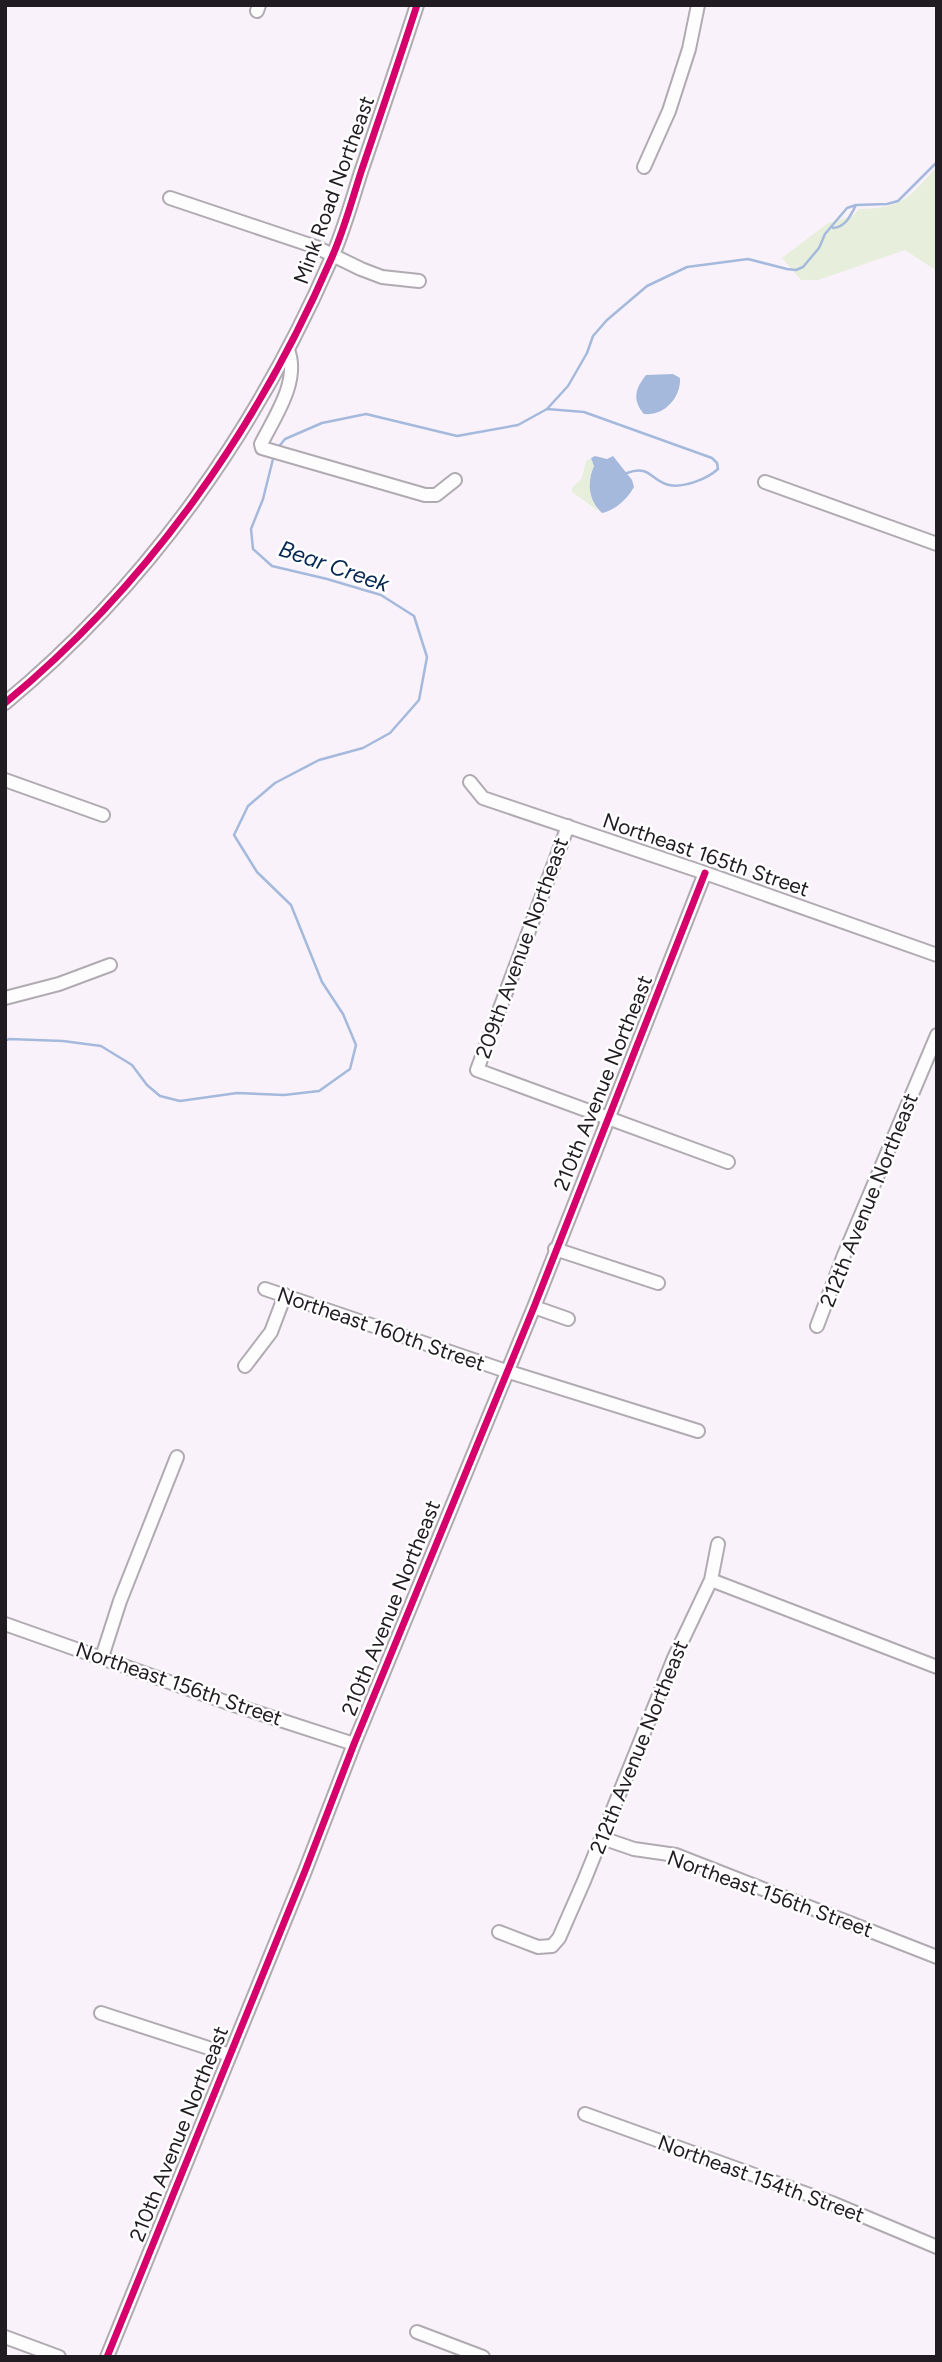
<svg xmlns="http://www.w3.org/2000/svg" width="942" height="2362" font-family="Figtree,sans-serif">
  <style>
    .green { fill: #e7efdc }
    .water { fill: #a4b9dc }
    .lines { fill: none; stroke-linecap: round; stroke-linejoin: round }
    .stream { stroke: #a4b9dc; stroke-width: 2.5 }
    .minor-casing { stroke: #b0aab1; stroke-width: 16 }
    .minor { stroke: #fefdfe; stroke-width: 12 }
    .cycleway-casing { stroke: #fff; stroke-width: 11 }
    .cycleway { stroke: #d6006c; stroke-width: 7 }
    .labels { text-anchor: middle; stroke-width: 5; stroke-linejoin: round; paint-order: stroke }
    .street-label { font-size: 21px; fill: #211c21; stroke: #fff }
    .water-label { font-size: 23px; font-style: italic; fill: #062852; stroke: #fff }
  </style>
  <rect width="100%" height="100%" fill="#f9f2fa"/>
  <!-- green -->
  <path class="green" d="M937,167V271L905,250L818,280H801L782,258L828,223L853,216L859,209C905,208 907,198 937,167Z
    M591,458L594,466C587,484 590,494 598,511L572,492V488L582,478L586,461Z"/>
  <!-- water -->
  <path class="water" d="M673,374L680,378C681,398 664,416 644,414C632,400 635,389 646,375Z
    M595,456L607,459L613,456L632,480L634,487C627,499 616,510 602,513C588,500 587,482 594,466L591,458Z"/>
  <g class="lines">
    <!-- stream -->
    <path class="stream" d="M833,228C846,227 850,216 856,205
      M547,409L584,412L712,458L717,463L718,469C707,479 684,488 669,485C651,481 650,464 627,473
      M277,449L285,439L322,423L366,414L457,436L518,425L547,409L568,386L587,353L593,336L607,320L647,286L687,267L748,259L787,269L796,270L803,267L819,248L825,234L847,208L856,205L887,204L898,201L937,162
      M5,1041L9,1039L63,1041L101,1046L132,1065L147,1085L160,1096L180,1101L237,1093L284,1095L319,1091L350,1069L356,1045L343,1014L322,982L291,905L257,872L234,835L248,806L275,783L319,760L363,748L390,733L419,700L427,657L414,616L381,595L327,579L272,566L253,549L251,529L263,499L274,455"/>
    <!-- minor casing -->
    <g class="minor-casing">
      <path id="minor" d="M257,11L259,5
        M644,167L669,111L689,49L698,5
        M170,198L316,247L361,269L382,277L419,281
        M288,350C300,381 275,416 261,444L262,448L425,495H436L455,480
        M765,482L937,544
        M5,703C149,584 258,428 332,257C344,230 352,200 361,172C380,116 399,61 417,5
        M5,780L103,815
        M470,782L483,798L705,873L937,955
        M568,826L477,1070L728,1162
        M5,998L59,984L110,965
        M555,1249L658,1283
        M265,1289L506,1371L698,1431
        M534,1307L568,1319
        M817,1326L844,1255L937,1035
        M245,1366L271,1332L285,1295
        M711,1580L937,1667
        M5,1624L237,1706L354,1744
        M102,1657L120,1601L177,1457
        M602,1838L634,1849L676,1855L937,1957
        M499,1932L538,1947L552,1946L559,1938L584,1881L674,1658L711,1580L718,1544
        M101,2013L230,2055
        M585,2114L832,2203L937,2247
        M417,2332L483,2357
        M5,2337L59,2357
        M107,2357L305,1871L354,1744L534,1307L705,873"/>
    </g>
    <!-- minor -->
    <use href="#minor" class="minor"/>
    <!-- cycleway casing -->
    <g class="cycleway-casing">
      <path id="cycleway" d="M5,703C149,584 258,428 332,257C344,230 352,200 361,172C380,116 399,61 417,5
        M107,2357L305,1871L354,1744L534,1307L705,873"/>
    </g>
    <!-- cycleway -->
    <use href="#cycleway" class="cycleway"/>
  </g>
  <g class="labels">
    <!-- street labels -->
    <g class="street-label">
      <text transform="translate(334 190) rotate(-70)" y="7">Mink Road Northeast</text>
      <text transform="translate(706 855) rotate(19)" y="7">Northeast 165th Street</text>
      <text transform="translate(522 948) rotate(-70)" y="7">209th Avenue Northeast</text>
      <text transform="translate(603 1083) rotate(-68)" y="7">210th Avenue Northeast</text>
      <text transform="translate(869 1200) rotate(-68)" y="7">212th Avenue Northeast</text>
      <text transform="translate(381 1329) rotate(19)" y="7">Northeast 160th Street</text>
      <text transform="translate(391 1608) rotate(-68)" y="7">210th Avenue Northeast</text>
      <text transform="translate(179 1684) rotate(19)" y="7">Northeast 156th Street</text>
      <text transform="translate(639 1747) rotate(-68)" y="7">212th Avenue Northeast</text>
      <text transform="translate(770 1894) rotate(20)" y="7">Northeast 156th Street</text>
      <text transform="translate(179 2134) rotate(-68)" y="7">210th Avenue Northeast</text>
      <text transform="translate(761 2179) rotate(20)" y="7">Northeast 154th Street</text>
    </g>
    <!-- water labels -->
    <g class="water-label">
      <text transform="translate(334 566) rotate(19)" y="8">Bear Creek</text>
    </g>
  </g>
  <!-- border -->
  <rect width="942" height="2362" fill="none" stroke="#211c21" stroke-width="14"/>
</svg>
